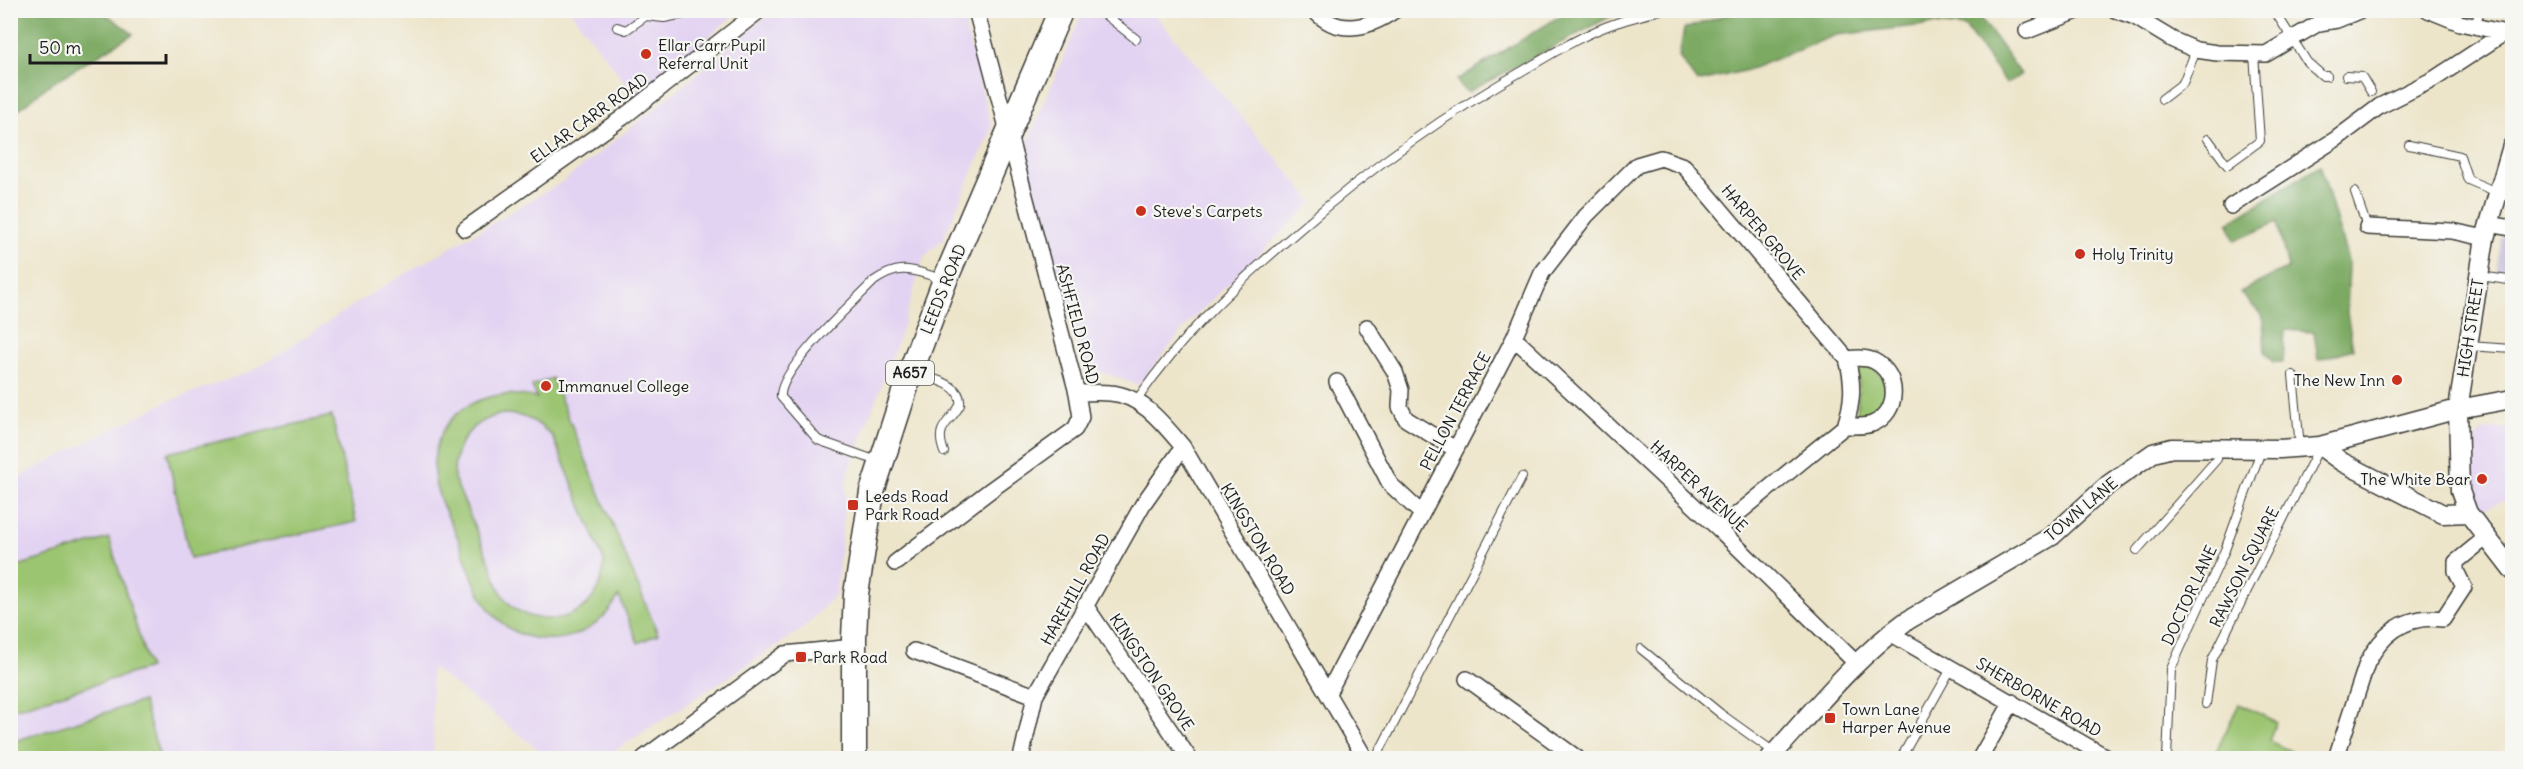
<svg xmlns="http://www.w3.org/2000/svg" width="2523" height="769" font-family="Delius,sans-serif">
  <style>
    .built { fill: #e3d3f2 }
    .industrial { fill: #c6c0da }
    .green { fill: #9cc572; stroke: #5c7047; stroke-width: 1.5; fill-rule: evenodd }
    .forest { fill: #7daa64; stroke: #4c6340; stroke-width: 1.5 }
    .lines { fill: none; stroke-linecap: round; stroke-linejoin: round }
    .service-casing { stroke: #3b3a36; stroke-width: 10 }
    .minor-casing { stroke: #3b3a36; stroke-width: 18 }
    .tertiary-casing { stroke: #3b3a36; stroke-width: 21 }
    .primary-casing { stroke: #3b3a36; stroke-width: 27 }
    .service { stroke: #fff; stroke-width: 8 }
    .minor { stroke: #fff; stroke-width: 15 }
    .tertiary { stroke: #fff; stroke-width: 18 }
    .primary { stroke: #fff; stroke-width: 24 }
    .poi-dot { fill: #c8321e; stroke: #f6f6f2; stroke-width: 2 }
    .labels { text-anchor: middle; stroke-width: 4.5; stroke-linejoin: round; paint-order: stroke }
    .shield { fill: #f6f6f2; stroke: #5d5d5c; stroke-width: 1.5 }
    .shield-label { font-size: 15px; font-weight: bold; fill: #1c1c1c }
    .poi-label { font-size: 16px; fill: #1c1c1c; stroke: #f6f6f2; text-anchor: start }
    .street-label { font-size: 16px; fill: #1c1c1c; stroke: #f6f6f2 }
  </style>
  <rect width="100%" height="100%" fill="#f6f6f2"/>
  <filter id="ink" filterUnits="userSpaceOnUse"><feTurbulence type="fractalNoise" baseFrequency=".0167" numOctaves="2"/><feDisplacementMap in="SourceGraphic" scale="12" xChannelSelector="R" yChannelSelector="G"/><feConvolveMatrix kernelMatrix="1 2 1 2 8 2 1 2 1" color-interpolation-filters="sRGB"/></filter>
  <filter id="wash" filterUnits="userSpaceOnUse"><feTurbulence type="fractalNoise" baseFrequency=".008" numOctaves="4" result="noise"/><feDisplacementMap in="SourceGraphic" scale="24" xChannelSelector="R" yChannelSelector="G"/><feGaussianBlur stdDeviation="1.35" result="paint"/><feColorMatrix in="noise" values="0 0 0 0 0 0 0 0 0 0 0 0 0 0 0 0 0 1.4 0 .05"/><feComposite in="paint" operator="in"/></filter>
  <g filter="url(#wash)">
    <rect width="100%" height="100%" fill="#ede5ca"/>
    <!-- built -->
    <path class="built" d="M570,11H739L637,98Z
      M772,11H961L992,128L943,239L924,257L900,335L847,477L836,594L804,628L603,758H550L431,667L434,758H11V481L166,402L254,370L371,294L564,181L685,84Z
      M1083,11H1152L1313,202L1192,319L1138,385L1098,371L1087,361L1080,349L1023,152Z
      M2497,428H2512V497L2481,510L2475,500L2472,471L2475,439L2482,431Z"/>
    <!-- industrial -->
    <path class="industrial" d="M2512,202V274H2495L2501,244Z"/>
    <!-- green -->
    <path class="green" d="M1865,365C1885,371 1895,394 1880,412C1877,416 1868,418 1863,420L1857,414L1859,384L1857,369Z
      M552,378L658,634L638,643L619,596C613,605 608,614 599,621C569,647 520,646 493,614C475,593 467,561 457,536C448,516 435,494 434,472C431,413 485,384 537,398L532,386ZM502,414C524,414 538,421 553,437L604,561C603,583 595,603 574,613C551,625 519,619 504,597C497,587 494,573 490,563C478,534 466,506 454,478C453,444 470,422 502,414Z
      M332,416L356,522L190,558L167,453Z
      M109,538L149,668L11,710V568Z
      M143,701L160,758H11V742Z
      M2239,704L2276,722L2269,741L2305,758H2213Z"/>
    <!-- forest -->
    <path class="forest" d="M11,10L102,11L133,34L49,85L11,116Z
      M1740,10L1976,11L2021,74L2007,84L1965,27L1934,24L1836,35L1748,70L1697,82L1679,57L1684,29Z
      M1568,11H1628L1617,13L1468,92L1461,87L1457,80Z
      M2320,165L2349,264L2347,313L2353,349L2318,360L2314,332L2285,330L2283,362H2273L2265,353L2263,317L2240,292L2288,268L2277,222L2235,241L2228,223Z"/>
  </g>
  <g filter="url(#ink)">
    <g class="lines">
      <!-- service casing -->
      <g class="service-casing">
        <path id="service" d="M1099,10L1136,39
          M2274,10L2307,62L2323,76H2327
          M2475,26L2480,10
          M617,27L626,30L646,16L664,18L704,10
          M2346,76L2362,77L2371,92
          M2162,99L2183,83L2196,50
          M2208,139L2227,165L2260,141L2254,54
          M2409,145L2460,156L2468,180L2497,192
          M2355,192L2367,227
          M2480,276L2508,280
          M2469,346L2512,349
          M915,373C931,379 963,383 960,405C950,424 934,425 944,452
          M2293,375L2300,447
          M1136,401C1183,333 1235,285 1298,231C1370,168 1447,113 1531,66C1558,50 1586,33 1616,23C1630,18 1645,15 1660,10
          M880,462L818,440L781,397C778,370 853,303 874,281C902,262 913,271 943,279
          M2137,550L2217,459L2218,448
          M1641,649L1721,714L1774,752
          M2206,704L2212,660L2320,446
          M1376,758L1522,477
          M1901,758L1952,667
          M2167,758L2171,669L2225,550L2262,448"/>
      </g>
      <!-- minor casing -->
      <g class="minor-casing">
        <path id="minor" d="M1314,10C1338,37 1369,28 1395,10
          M2115,10L2135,17L2173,40L2196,50L2217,53L2266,54L2319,23L2337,20L2361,10
          M2428,10L2460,23L2511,34
          M2027,31L2080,10
          M2231,206L2336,139L2380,106L2434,79L2506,32
          M2488,224L2512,228
          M2367,227L2452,231L2485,238
          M465,229L622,118L760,10
          M1367,327L1395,372L1401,390L1400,407L1406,419L1455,449
          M1514,338L1719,529L1856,663
          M1337,382L1390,484L1421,513
          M1077,393C1088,393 1099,392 1110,393C1142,395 1164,425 1183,447L1365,758
          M1845,426C1854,426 1863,427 1872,424C1900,413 1900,374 1874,361C1866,357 1856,358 1847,359
          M895,563L992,489L1075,429L1081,417L1077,393L976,10
          M1085,605L1189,758
          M1890,633L2108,758
          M914,651L1035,696
          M1467,679L1577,758
          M1328,693L1514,338L1542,273L1586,216L1637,165L1661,158L1684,166L1847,359C1854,384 1853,402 1845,426L1719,529
          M644,758L785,654L854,647
          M1021,758L1035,696L1143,504L1183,447
          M1980,758L2012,702
          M2336,758L2367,663C2383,632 2407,614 2443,619L2464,587L2456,571V562L2488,536"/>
      </g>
      <!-- tertiary casing -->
      <g class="tertiary-casing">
        <path id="tertiary" d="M2320,446L2342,462L2443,514L2468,513L2512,570
          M2468,513L2460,491L2458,409L2485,238L2512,146
          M1770,758C1813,711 1853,660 1905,622L2052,536L2109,484L2153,453L2172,448L2280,449L2320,446L2458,409L2512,399"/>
      </g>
      <!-- primary casing -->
      <g class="primary-casing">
        <path id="primary" d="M854,758V638L856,594L872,492L911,371L945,280L1061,10"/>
      </g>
      <!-- service -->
      <use href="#service" class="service"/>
      <!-- minor -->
      <use href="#minor" class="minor"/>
      <!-- tertiary -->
      <use href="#tertiary" class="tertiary"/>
      <!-- primary -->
      <use href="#primary" class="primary"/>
    </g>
  </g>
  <!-- markers -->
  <g class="poi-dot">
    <circle cx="646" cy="54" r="6"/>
    <circle cx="1141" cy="211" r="6"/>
    <circle cx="2080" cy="254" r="6"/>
    <circle cx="2397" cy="380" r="6"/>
    <circle cx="546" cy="386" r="6"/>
    <circle cx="2482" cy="479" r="6"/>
    <rect x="847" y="499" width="12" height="12" rx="3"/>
    <rect x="795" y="651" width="12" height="12" rx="3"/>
    <rect x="1824" y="712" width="12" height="12" rx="3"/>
  </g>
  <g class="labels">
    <!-- shield labels -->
    <rect class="shield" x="886" y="361" width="48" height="24" rx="4.5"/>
    <g class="shield-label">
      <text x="910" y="378">A657</text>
    </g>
    <!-- poi labels -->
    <g class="poi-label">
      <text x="658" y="51">Ellar Carr Pupil<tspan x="658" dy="18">Referral Unit</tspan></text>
      <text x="1153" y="217">Steve's Carpets</text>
      <text x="2092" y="260">Holy Trinity</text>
      <text x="2385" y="386" text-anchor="end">The New Inn</text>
      <text x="558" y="392">Immanuel College</text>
      <text x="2470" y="485" text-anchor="end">The White Bear</text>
      <text x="865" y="502">Leeds Road<tspan x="865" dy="18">Park Road</tspan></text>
      <text x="813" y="663">Park Road</text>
      <text x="1842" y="715">Town Lane<tspan x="1842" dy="18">Harper Avenue</tspan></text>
    </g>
    <!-- street labels -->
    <g class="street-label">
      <text transform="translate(589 118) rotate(-36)" y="6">ELLAR CARR ROAD</text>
      <text transform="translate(1763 232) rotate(50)" y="6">HARPER GROVE</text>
      <text transform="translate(943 289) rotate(-68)" y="6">LEEDS ROAD</text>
      <text transform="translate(1078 324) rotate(75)" y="6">ASHFIELD ROAD</text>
      <text transform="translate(2470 328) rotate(-81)" y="6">HIGH STREET</text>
      <text transform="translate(1455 411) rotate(-62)" y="6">PELLON TERRACE</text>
      <text transform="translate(1699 486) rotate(43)" y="6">HARPER AVENUE</text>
      <text transform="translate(2081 509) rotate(-40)" y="6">TOWN LANE</text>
      <text transform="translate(1258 539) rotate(59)" y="6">KINGSTON ROAD</text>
      <text transform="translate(2244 567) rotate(-63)" y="6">RAWSON SQUARE</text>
      <text transform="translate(1075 589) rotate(-61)" y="6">HAREHILL ROAD</text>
      <text transform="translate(2189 595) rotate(-65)" y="6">DOCTOR LANE</text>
      <text transform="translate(1152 672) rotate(56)" y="6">KINGSTON GROVE</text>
      <text transform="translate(2039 697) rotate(30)" y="6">SHERBORNE ROAD</text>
    </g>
  </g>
  <!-- margin -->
  <rect width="2523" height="769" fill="none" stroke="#f6f6f2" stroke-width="36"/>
  <!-- scale -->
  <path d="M30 54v9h136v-9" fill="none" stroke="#1c1c1c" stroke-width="3"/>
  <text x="39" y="54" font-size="18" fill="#1c1c1c" stroke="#f6f6f2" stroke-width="4.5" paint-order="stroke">50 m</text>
</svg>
